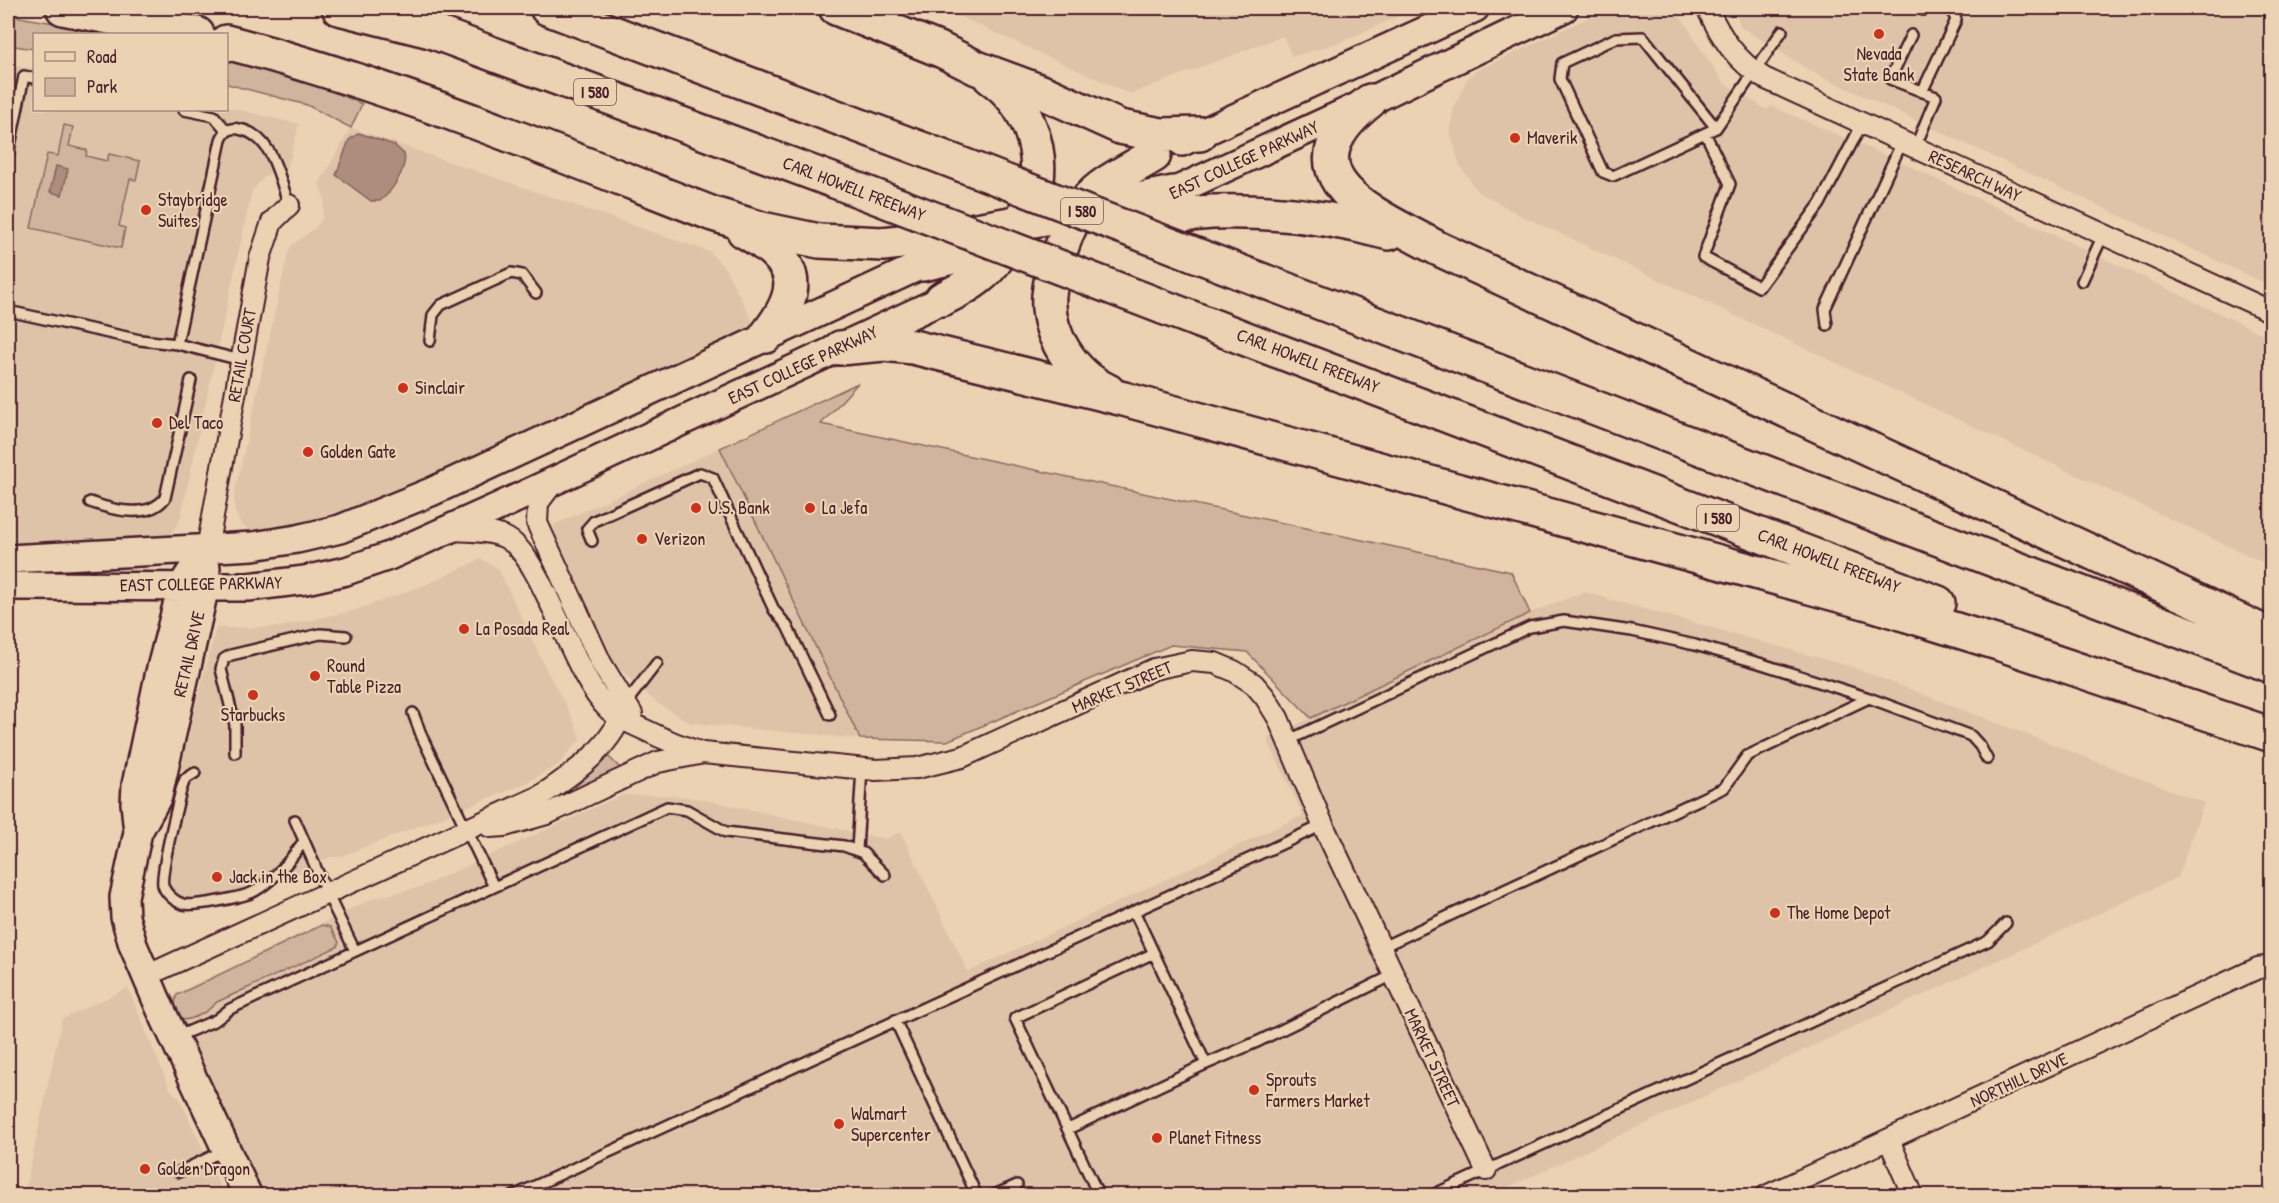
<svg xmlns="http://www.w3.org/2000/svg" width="2279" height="1203" font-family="'Patrick Hand',sans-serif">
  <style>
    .built { fill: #dec3a8 }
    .green { fill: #d0b49d; stroke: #8d6a64; stroke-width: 1.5 }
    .water { fill: #ae8d7f; stroke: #86615d; stroke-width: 1.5 }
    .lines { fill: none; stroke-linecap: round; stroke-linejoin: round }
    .lane-casing { stroke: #4a1f2b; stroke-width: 14 }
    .street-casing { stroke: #4a1f2b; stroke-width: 24 }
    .secondary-casing { stroke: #4a1f2b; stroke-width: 32 }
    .highway-casing { stroke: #4a1f2b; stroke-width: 38 }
    .lane { stroke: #ebd2b3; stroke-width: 9 }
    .street { stroke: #ebd2b3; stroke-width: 20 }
    .secondary { stroke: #ebd2b3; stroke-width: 27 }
    .highway { stroke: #ebd2b3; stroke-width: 33 }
    .highway-bridge-casing { stroke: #4a1f2b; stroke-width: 38; stroke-linecap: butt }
    .highway-bridge { stroke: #ebd2b3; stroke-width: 33 }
    .poi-dot { fill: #c8321e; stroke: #ebd2b3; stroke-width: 2 }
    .labels { text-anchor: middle; stroke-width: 4.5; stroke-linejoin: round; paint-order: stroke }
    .shield { fill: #ebd2b3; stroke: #7a5554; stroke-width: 1.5 }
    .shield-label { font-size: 16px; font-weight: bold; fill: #4a1f2b }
    .poi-label { font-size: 18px; fill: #4a1f2b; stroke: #ebd2b3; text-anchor: start }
    .street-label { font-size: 18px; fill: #4a1f2b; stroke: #ebd2b3 }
  </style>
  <rect width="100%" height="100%" fill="#ebd2b3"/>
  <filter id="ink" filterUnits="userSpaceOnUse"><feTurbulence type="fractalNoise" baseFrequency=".0167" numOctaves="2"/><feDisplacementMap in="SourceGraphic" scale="12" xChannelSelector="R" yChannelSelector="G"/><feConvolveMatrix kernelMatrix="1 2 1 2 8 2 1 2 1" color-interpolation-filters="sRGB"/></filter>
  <g filter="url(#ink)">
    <!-- built -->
    <path class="built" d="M941,8H1417L1338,43L1292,57L1283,36L1130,94Z
      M1609,8H1671L1685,22L1697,43L1724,83L1767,110L1771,106L1903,163L2271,338V566L1518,214L1477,191L1460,166L1450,131L1454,106L1468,78L1476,71Z
      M1733,8H2271V286L1812,72L1741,27Z
      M8,65L34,69V110H226L227,107L299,124L288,167L265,176L252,191L180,520L171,534L164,538L8,547Z
      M351,128L710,252L725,268L756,328L391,495L330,519L263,533L247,528L241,524L235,512L234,497L288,253L292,245L314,229L322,219L325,199L319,184Z
      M720,448L860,739L691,723L657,703L613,663L555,537L554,525Z
      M481,559L498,568L546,669L568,709L581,738L558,765L526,783L437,819L339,857H330L237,903L175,909L167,903L156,885L193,716L216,628L278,627L356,610L425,585Z
      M1584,592L1852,667L2204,803L2178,877L1491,1195H260L174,1008L175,994L374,898L421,887L622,795H671L700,799L885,839L901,832L968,972L1303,815L1267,739L1530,613Z
      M128,988L170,1089L180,1099L224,1195L24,1196L62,1019Z"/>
    <!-- green -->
    <path class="green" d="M8,15L117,34H34V49L8,45Z
      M226,60L311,82L362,104L351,128L307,105L227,84Z
      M64,125L73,127L69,146L87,150L86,156L107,161L109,154L140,161L136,180L130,179L119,226L125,228L121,248L31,228L47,154L58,156Z
      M858,383L821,424L1511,572L1530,613L1311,718L1247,652L1171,645L947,741L860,739L720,448Z
      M607,755L621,769L576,790L575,787L596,768Z
      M322,925L330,927L339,942L337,947L217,1002C208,1011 196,1019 183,1020C176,1013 173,1004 177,995Z"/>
    <!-- water -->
    <path class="water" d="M359,133L394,145L404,154C408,168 391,193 380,201H371L336,175L349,140Z
      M56,166L68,169L62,195L50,192Z"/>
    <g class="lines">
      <!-- lane casing -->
      <g class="lane-casing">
        <path id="lane" d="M1923,10L1924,8
          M1911,35L1890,79L1936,97L1915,148
          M1922,92L1956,20L1951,8
          M184,110L214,116L227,131
          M1716,128L1643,37L1616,38L1562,63L1560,79L1603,172L1613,176L1716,128L1782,31
          M1705,133L1730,184L1703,257L1759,287L1820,204L1862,124
          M8,156L24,76L34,78
          M2082,281L2103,235
          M8,311L140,340L177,344L241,360
          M1827,325L1825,309L1902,142
          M430,341L433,315L441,305L511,273L522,275L536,293
          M177,344L221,140C224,132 230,127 239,129C273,135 279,178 289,205
          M90,502C112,510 148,520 165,498L191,380
          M592,541L587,529L594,521L700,473L713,478L774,610L787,626L830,715
          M626,703L657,663
          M413,713L422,737L494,887
          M1287,741L1530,627L1564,621L1632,631L1695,645L1759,663L1869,698L1971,736L1980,746L1987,759
          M235,753V725L221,669L224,659L231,655L320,634L346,636
          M195,773L185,779L181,790C177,807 160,873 163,885C165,893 175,902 183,904C193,907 245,897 255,891C274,880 290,861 303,842
          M295,820L327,893L355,951
          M857,850L862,768
          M1134,911L1206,1064L1259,1041L1393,975
          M1380,948L1724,788L1747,756L1869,698
          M895,1020L977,1196
          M176,1037L216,1020L230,1009L667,807L687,810L726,832L844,846L863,853L885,875
          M1068,1129L1206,1064
          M179,1172L225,1150
          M513,1196L1323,825
          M992,1196L1017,1185
          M1099,1196L1015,1018L1154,953
          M1430,1196L1988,941L2006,923"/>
      </g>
      <!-- street casing -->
      <g class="street-casing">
        <path id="street" d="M1707,8C1721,37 1735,60 1764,78L2272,312
          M553,483L538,503L537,523L601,663L632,714
          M450,530C467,531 488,530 504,537C542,553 570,672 608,709C619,719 630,723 643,729C663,739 682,747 703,753L876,770L917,768L962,757L1154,669L1192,661L1215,663L1234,671L1254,684L1265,697L1278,718L1323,825L1486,1170
          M207,549L260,258L272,222L289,205
          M490,827L505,826L547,814L658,762L699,754
          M146,976L540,796C575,773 614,746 626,703
          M1889,1140L1913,1196
          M1766,1196L2258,968L2272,966"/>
      </g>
      <!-- secondary casing -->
      <g class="secondary-casing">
        <path id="secondary" d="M1182,142L1475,8
          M1156,200L1370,101L1564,8
          M8,559L253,546L297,539L340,529L431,492L941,256
          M206,568L205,586L158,796L138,832L124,897L125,917L133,945L160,1008L248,1196
          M8,586L248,587L305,580L346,571L389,556L498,507L961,291
          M138,832L135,803L136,785L159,676L182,586L191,572"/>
      </g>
      <!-- highway casing -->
      <g class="highway-casing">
        <path id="highway" d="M63,8L197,34
          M339,8L431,31L848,186
          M547,8L924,150
          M836,8L943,51L977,68L1047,94L1120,127L1161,135L1200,134
          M226,42C393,85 553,152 713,214L762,229L819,241L883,244L918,240L1051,217L1174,193
          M1370,101C1275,177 1378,215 1439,249L2272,636
          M1116,224C1148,220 1180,214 1212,212C1273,210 1330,217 1389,233
          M744,231C797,261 806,286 766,336
          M923,264L983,250
          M1240,272L2272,666
          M942,299C954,293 967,287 978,278C994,266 1004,249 1014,231C1020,220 1031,207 1034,195C1046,151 1027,102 990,77
          M1163,307L1938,603
          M840,348L884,344L913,347L1124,399L1872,604L1998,643L2272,735
          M1108,391C1073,375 1046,334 1049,295C1051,277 1055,262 1062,246C1067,231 1075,214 1086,201C1103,181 1132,169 1154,155"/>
      </g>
      <!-- lane -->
      <use href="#lane" class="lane"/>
      <!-- street -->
      <use href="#street" class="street"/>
      <!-- secondary -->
      <use href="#secondary" class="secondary"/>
      <!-- highway -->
      <use href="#highway" class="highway"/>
      <!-- highway-bridge casing -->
      <g class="highway-bridge-casing">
        <path id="highway-bridge" d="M924,150L1240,272
          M848,186L1163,307"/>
      </g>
      <!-- highway-bridge -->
      <use href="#highway-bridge" class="highway-bridge"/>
    </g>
  </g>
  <!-- markers -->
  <g class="poi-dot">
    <circle cx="1879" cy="34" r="6"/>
    <circle cx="1515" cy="138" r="6"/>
    <circle cx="146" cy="210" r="6"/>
    <circle cx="403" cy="388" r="6"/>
    <circle cx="157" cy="423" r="6"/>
    <circle cx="308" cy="452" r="6"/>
    <circle cx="696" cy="508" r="6"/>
    <circle cx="810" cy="508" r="6"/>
    <circle cx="642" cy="539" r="6"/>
    <circle cx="464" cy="629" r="6"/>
    <circle cx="315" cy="676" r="6"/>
    <circle cx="253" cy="695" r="6"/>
    <circle cx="217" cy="877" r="6"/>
    <circle cx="1775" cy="913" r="6"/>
    <circle cx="1254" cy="1090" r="6"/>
    <circle cx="839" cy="1124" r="6"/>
    <circle cx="1157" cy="1138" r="6"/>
    <circle cx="145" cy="1169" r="6"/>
  </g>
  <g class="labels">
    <!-- shield labels -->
    <g class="shield">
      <rect x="574" y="79" width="42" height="26" rx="4.5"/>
      <rect x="1061" y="198" width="42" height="26" rx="4.5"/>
      <rect x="1697" y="505" width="42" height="26" rx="4.5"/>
    </g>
    <g class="shield-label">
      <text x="595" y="98">I 580</text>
      <text x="1082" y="217">I 580</text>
      <text x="1718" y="524">I 580</text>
    </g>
    <!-- poi labels -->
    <g class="poi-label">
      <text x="1879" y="60" text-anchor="middle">Nevada<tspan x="1879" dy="21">State Bank</tspan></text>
      <text x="1527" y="144">Maverik</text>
      <text x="158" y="206">Staybridge<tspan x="158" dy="21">Suites</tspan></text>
      <text x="415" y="394">Sinclair</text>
      <text x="169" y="429">Del Taco</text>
      <text x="320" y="458">Golden Gate</text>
      <text x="708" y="514">U.S. Bank</text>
      <text x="822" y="514">La Jefa</text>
      <text x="654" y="545">Verizon</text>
      <text x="476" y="635">La Posada Real</text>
      <text x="327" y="672">Round<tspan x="327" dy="21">Table Pizza</tspan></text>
      <text x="253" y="721" text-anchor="middle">Starbucks</text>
      <text x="229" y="883">Jack in the Box</text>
      <text x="1787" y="919">The Home Depot</text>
      <text x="1266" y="1086">Sprouts<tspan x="1266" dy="21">Farmers Market</tspan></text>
      <text x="851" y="1120">Walmart<tspan x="851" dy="21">Supercenter</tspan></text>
      <text x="1169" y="1144">Planet Fitness</text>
      <text x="157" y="1175">Golden Dragon</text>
    </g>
    <!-- street labels -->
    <g class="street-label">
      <text transform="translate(1244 160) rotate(-25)" y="6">EAST COLLEGE PARKWAY</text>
      <text transform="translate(1975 176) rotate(25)" y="6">RESEARCH WAY</text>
      <text transform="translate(854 189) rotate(21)" y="6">CARL HOWELL FREEWAY</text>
      <text transform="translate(242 355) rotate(-80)" y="6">RETAIL COURT</text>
      <text transform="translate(1308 361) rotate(21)" y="6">CARL HOWELL FREEWAY</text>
      <text transform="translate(803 365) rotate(-25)" y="6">EAST COLLEGE PARKWAY</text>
      <text transform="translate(1829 561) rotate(21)" y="6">CARL HOWELL FREEWAY</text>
      <text transform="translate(201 584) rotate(-1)" y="6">EAST COLLEGE PARKWAY</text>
      <text transform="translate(189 654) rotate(-77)" y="6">RETAIL DRIVE</text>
      <text transform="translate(1122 687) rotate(-23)" y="6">MARKET STREET</text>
      <text transform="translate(1432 1058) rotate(65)" y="6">MARKET STREET</text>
      <text transform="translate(2019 1080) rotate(-25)" y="6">NORTHILL DRIVE</text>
    </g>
  </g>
  <!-- margin -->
  <rect width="2279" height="1203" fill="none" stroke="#ebd2b3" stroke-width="30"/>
  <rect x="15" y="15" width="2249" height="1173" fill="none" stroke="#4a1f2b" stroke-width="2" filter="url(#ink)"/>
  <!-- legend -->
  <rect x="33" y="33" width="195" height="78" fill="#ebd2b3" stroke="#ab8a7d" stroke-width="1.5"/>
  <rect x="45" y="52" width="30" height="9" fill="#ebd2b3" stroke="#ab8a7d" stroke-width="1.5"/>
  <text x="87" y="63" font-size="18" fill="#4a1f2b">Road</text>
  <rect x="45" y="78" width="30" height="18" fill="#d0b49d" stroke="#ab8a7d" stroke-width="1.5"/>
  <text x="87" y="93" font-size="18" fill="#4a1f2b">Park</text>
</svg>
